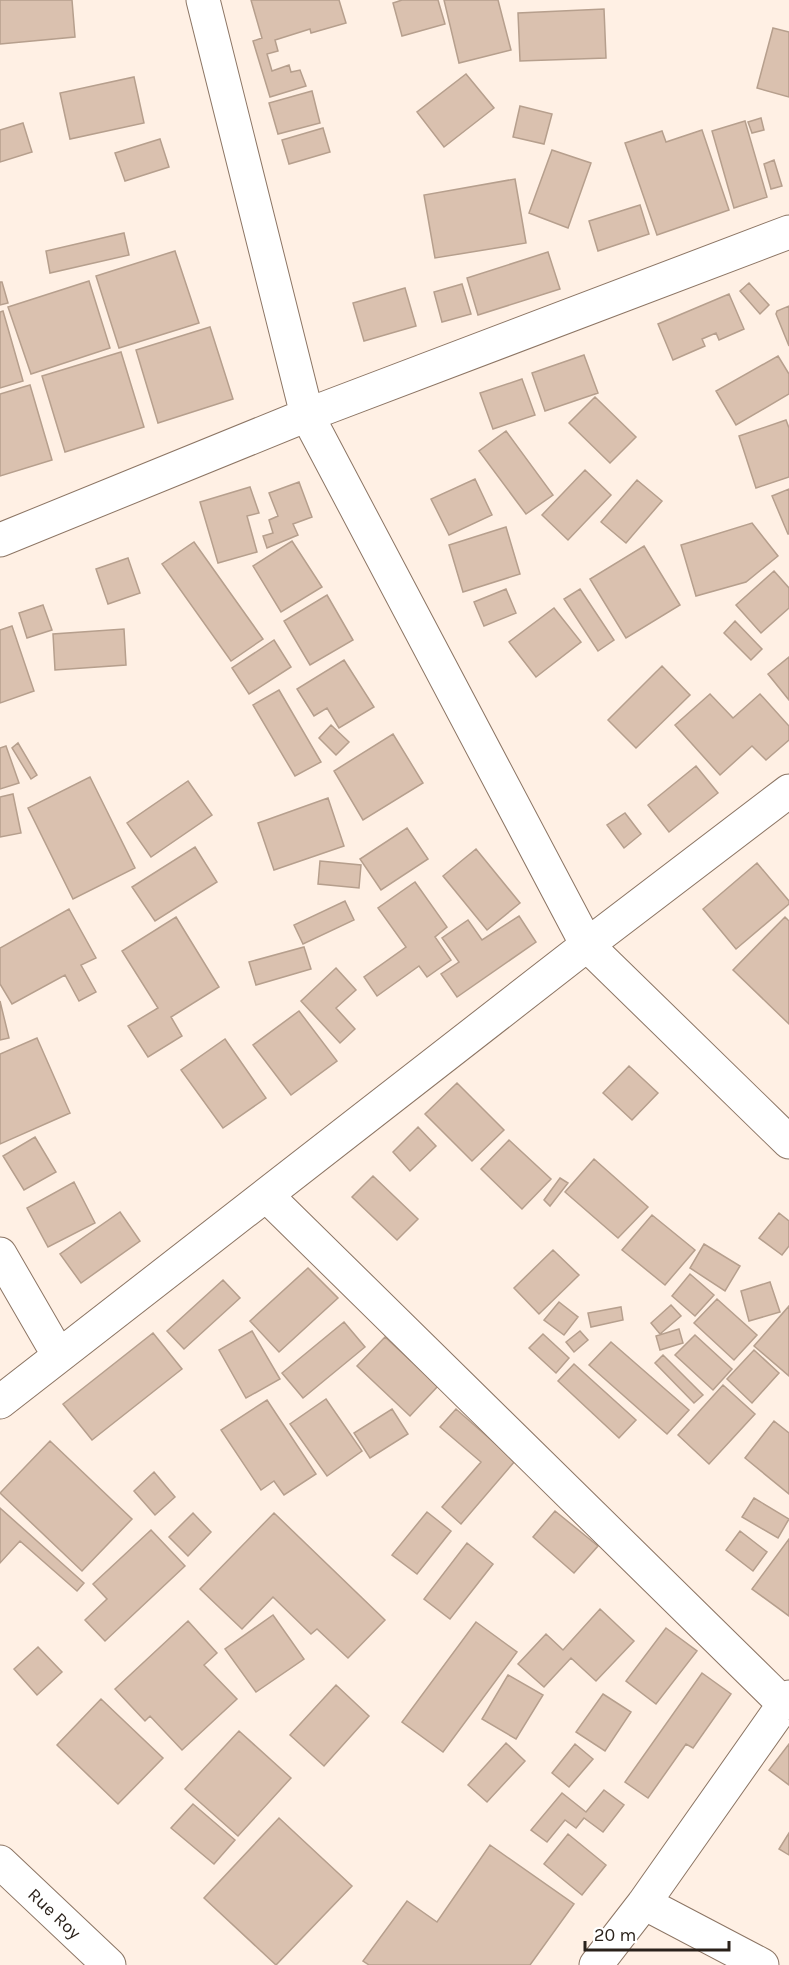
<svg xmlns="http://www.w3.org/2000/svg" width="789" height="1965" font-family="Karla,sans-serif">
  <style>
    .building { fill: #dac1af; stroke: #b69f8d; stroke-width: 1.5 }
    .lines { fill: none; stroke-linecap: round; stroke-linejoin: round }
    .minor-casing { stroke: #8c7564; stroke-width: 35 }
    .secondary-casing { stroke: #8c7564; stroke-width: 35 }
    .minor { stroke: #fff; stroke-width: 33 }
    .secondary { stroke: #fff; stroke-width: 33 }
    .labels { text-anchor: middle; stroke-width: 4.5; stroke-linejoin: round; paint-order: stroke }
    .street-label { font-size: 18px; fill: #2a211a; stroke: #fff }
  </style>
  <rect width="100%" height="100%" fill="#fff0e4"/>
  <!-- building -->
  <path class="building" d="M0,0H72L75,37L0,44Z
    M251,0H339L346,23L311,33L310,29L275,40L278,51L267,54L272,71L289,65L291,72L300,70L306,86L270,97L253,41L262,38Z
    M402,0H438L445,24L402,36L393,3Z
    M444,0H498L511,50L459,63Z
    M604,9L606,58L520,61L518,13Z
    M773,28L789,32V97L757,88Z
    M466,74L494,108L444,147L417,112Z
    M134,77L144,123L70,139L60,93Z
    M312,91L320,123L278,134L269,103Z
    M520,106L552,114L544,144L513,137Z
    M761,118L764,130L752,133L748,122Z
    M745,121L767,197L734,208L712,131Z
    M23,123L32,152L0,162V130Z
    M323,128L330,152L289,164L282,140Z
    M702,130L729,210L657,235L625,143L662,131L666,142Z
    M160,139L169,167L125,181L115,153Z
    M552,150L591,163L568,228L529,213Z
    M774,160L782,186L771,189L764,164Z
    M515,179L526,243L435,258L424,195Z
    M640,205L649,234L598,251L589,221Z
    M124,233L129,255L50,273L46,251Z
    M175,251L199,323L119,348L96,276Z
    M548,252L560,289L478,315L467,278Z
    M89,281L110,348L31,374L8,307Z
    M0,282H2L8,303L0,305Z
    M749,283L769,305L760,314L740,291Z
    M462,284L471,314L442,322L434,292Z
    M405,288L416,326L364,341L353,303Z
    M729,294L744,329L719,340L716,333L702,339L705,346L673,360L658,324Z
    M789,306V346L776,314L777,311Z
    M3,311L23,381L0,388V312Z
    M210,327L233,399L158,423L136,350Z
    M121,352L144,427L65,452L42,376Z
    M584,355L598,393L545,411L532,373Z
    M778,356L789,374V394L736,425L716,391Z
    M522,379L535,415L493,429L480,393Z
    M30,385L52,460L0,476V394Z
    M595,397L636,437L610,463L569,423Z
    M786,420L789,428V477L756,488L739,436Z
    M506,431L553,495L526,514L479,451Z
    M585,470L611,495L568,540L542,515Z
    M475,479L492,515L449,535L431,499Z
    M637,480L662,501L626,543L601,522Z
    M299,482L312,517L293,524L298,535L267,548L263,536L273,533L269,520L278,516L269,493Z
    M250,487L259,513L247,516L257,552L218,563L200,502Z
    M789,489V534H788L772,496Z
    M752,523L778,556L746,582L696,596L681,545Z
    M506,527L520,574L463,592L449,545Z
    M292,541L322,587L281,612L253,566Z
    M194,542L263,639L231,661L162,564Z
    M644,546L680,605L626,638L590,579Z
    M128,558L140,593L108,604L96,569Z
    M774,571L789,588V608L761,633L736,605Z
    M506,589L516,613L484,626L474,602Z
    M580,589L614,640L598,651L564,599Z
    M327,595L353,640L310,665L284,621Z
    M43,605L52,630L27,638L19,613Z
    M554,608L581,642L536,677L509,642Z
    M735,621L762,649L751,660L724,633Z
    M12,626L34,691L0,703V630Z
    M124,629L126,665L55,670L53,634Z
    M274,640L291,667L249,694L232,668Z
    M789,657V700L768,674Z
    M344,660L374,707L339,728L327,708L314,716L297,689Z
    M662,666L690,695L636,748L608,720Z
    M279,690L321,762L295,776L253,705Z
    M710,694L733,718L760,694L789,726V740L766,760L752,746L720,775L675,725Z
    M331,725L349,742L336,755L319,738Z
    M393,734L423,783L363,820L334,771Z
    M18,743L37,775L31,779L12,748Z
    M6,746L19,783L0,789V748Z
    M696,766L718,793L669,832L648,805Z
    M90,777L135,868L73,899L28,808Z
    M188,781L212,815L151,857L127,823Z
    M13,794L21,833L0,837V797Z
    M328,798L344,846L274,870L258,823Z
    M625,813L641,834L624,848L607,825Z
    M407,828L428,859L381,890L360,859Z
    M195,847L217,882L155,921L132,887Z
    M476,849L520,903L487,930L443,876Z
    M320,861L361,865L359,888L318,884Z
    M757,863L789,901V904L736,949L703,909Z
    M415,882L447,927L435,937L451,960L427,977L419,966L377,996L364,977L406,947L378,908Z
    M345,901L354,920L303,944L294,925Z
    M69,909L96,958L81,965L96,992L79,1001L65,975L12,1004L0,984V948Z
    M519,916L536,942L457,997L441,974L459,962L442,938L468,920L482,940Z
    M176,917L219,987L171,1017L182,1036L148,1057L128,1026L158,1008L122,951Z
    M785,917L789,921V1024L733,970Z
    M304,947L311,969L256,985L249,962Z
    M336,968L356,990L336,1008L355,1029L340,1043L301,1001Z
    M0,1001L9,1038L0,1040Z
    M299,1011L337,1061L291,1095L253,1045Z
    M37,1038L70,1113L0,1144V1054Z
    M225,1039L266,1098L223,1128L181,1070Z
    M629,1066L658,1093L632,1120L603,1093Z
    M457,1083L504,1130L472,1161L425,1114Z
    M418,1127L436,1146L410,1171L393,1152Z
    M35,1137L56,1172L24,1190L3,1156Z
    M509,1140L551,1179L522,1209L481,1169Z
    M594,1159L648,1207L618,1238L565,1192Z
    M373,1176L418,1219L397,1240L352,1197Z
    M560,1178L568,1183L550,1206L544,1200Z
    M74,1182L95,1223L48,1247L27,1208Z
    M120,1212L140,1241L81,1283L60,1254Z
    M779,1213L789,1221V1246L782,1255L759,1238Z
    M652,1215L695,1250L665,1285L622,1250Z
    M704,1244L740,1266L725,1291L690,1268Z
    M553,1250L579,1275L539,1314L514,1288Z
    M308,1268L338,1298L279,1352L250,1321Z
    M690,1274L714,1295L695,1316L672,1296Z
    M223,1280L240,1298L184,1349L167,1331Z
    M770,1282L780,1312L749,1321L741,1291Z
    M717,1299L757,1335L734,1360L694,1323Z
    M559,1302L578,1317L564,1335L544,1320Z
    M671,1305L681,1316L660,1334L651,1323Z
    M789,1306V1376L754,1346Z
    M621,1307L623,1320L591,1327L588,1313Z
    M344,1322L365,1347L303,1398L282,1373Z
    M679,1329L683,1343L660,1350L656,1336Z
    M252,1331L280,1379L246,1398L219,1350Z
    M580,1331L588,1340L574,1352L566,1342Z
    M153,1333L182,1369L92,1440L63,1404Z
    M543,1334L569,1358L556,1373L529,1348Z
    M695,1335L732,1369L713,1390L675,1355Z
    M385,1337L438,1386L410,1416L357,1366Z
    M611,1342L689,1410L667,1434L589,1365Z
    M754,1350L779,1373L752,1403L727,1379Z
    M663,1355L703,1395L694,1403L655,1363Z
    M574,1364L636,1420L619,1438L558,1381Z
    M723,1385L755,1414L709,1464L678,1435Z
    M326,1399L362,1451L327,1476L290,1424Z
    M267,1400L316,1474L284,1495L274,1481L261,1490L221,1430Z
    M392,1409L408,1434L370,1458L354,1433Z
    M456,1409L515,1461L461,1524L442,1507L481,1462L440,1427Z
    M774,1421L789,1433V1494L745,1458Z
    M50,1441L132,1519L82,1571L0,1493Z
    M154,1472L175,1497L155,1515L134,1491Z
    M754,1498L789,1519L778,1538L742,1517Z
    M0,1508L84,1583L77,1591L20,1541L0,1563Z
    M555,1511L598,1546L574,1573L533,1537Z
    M427,1512L451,1531L417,1574L392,1555Z
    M193,1513L211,1532L188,1556L169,1537Z
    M274,1513L385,1620L348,1658L317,1629L311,1634L273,1597L242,1629L200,1589Z
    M151,1530L185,1566L105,1641L85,1620L107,1599L93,1584Z
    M740,1531L767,1552L753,1571L726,1550Z
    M789,1539V1616L752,1589Z
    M467,1543L493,1564L450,1619L424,1599Z
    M600,1609L634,1641L596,1681L571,1658L544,1687L518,1664L546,1634L563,1650Z
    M273,1615L304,1659L256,1692L225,1649Z
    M188,1621L217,1653L204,1665L237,1699L182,1750L150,1716L145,1721L115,1689Z
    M476,1622L517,1652L443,1752L402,1722Z
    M666,1628L697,1651L656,1704L626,1681Z
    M38,1647L62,1672L37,1695L14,1669Z
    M702,1673L731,1694L693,1748L686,1744L648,1798L625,1782Z
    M508,1675L543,1695L516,1739L482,1719Z
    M336,1685L369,1716L324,1766L290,1735Z
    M603,1694L631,1712L605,1751L576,1732Z
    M101,1699L163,1758L118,1804L57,1745Z
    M239,1731L291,1778L238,1836L185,1789Z
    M506,1743L525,1761L487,1802L468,1785Z
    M575,1744L593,1759L569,1787L552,1773Z
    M789,1744V1785L769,1770Z
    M604,1790L624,1805L603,1832L584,1818L576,1828L565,1820L547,1842L531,1830L562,1793L586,1812Z
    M193,1804L235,1840L214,1864L171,1828Z
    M279,1818L352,1886L276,1965L204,1898Z
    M789,1833V1855L779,1849Z
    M568,1834L606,1865L582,1895L544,1864Z
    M490,1845L574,1904L530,1965H369L363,1961L407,1901L437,1922Z"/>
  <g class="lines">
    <!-- minor casing -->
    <g class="minor-casing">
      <path id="minor" d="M203,0L307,415L587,945L789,1142
        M0,540L307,415L789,232
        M266,1195L784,1704
        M0,1254L59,1356
        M0,1402L587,945L789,791
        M644,1903L762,1965
        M596,1965L644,1903L789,1697"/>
    </g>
    <!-- secondary casing -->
    <g class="secondary-casing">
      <g id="secondary">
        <path id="s1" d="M0,1862L109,1965"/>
      </g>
    </g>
    <!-- minor -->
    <use href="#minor" class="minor"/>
    <!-- secondary -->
    <use href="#secondary" class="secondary"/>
  </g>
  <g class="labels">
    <!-- street labels -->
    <g class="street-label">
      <text dy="6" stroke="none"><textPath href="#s1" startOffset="75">Rue Roy</textPath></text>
    </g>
  </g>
  <!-- scale -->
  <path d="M585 1941v9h144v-9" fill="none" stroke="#2a211a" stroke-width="3"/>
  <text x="594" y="1941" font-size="18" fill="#2a211a" stroke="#ffffff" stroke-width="4.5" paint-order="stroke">20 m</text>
</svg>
